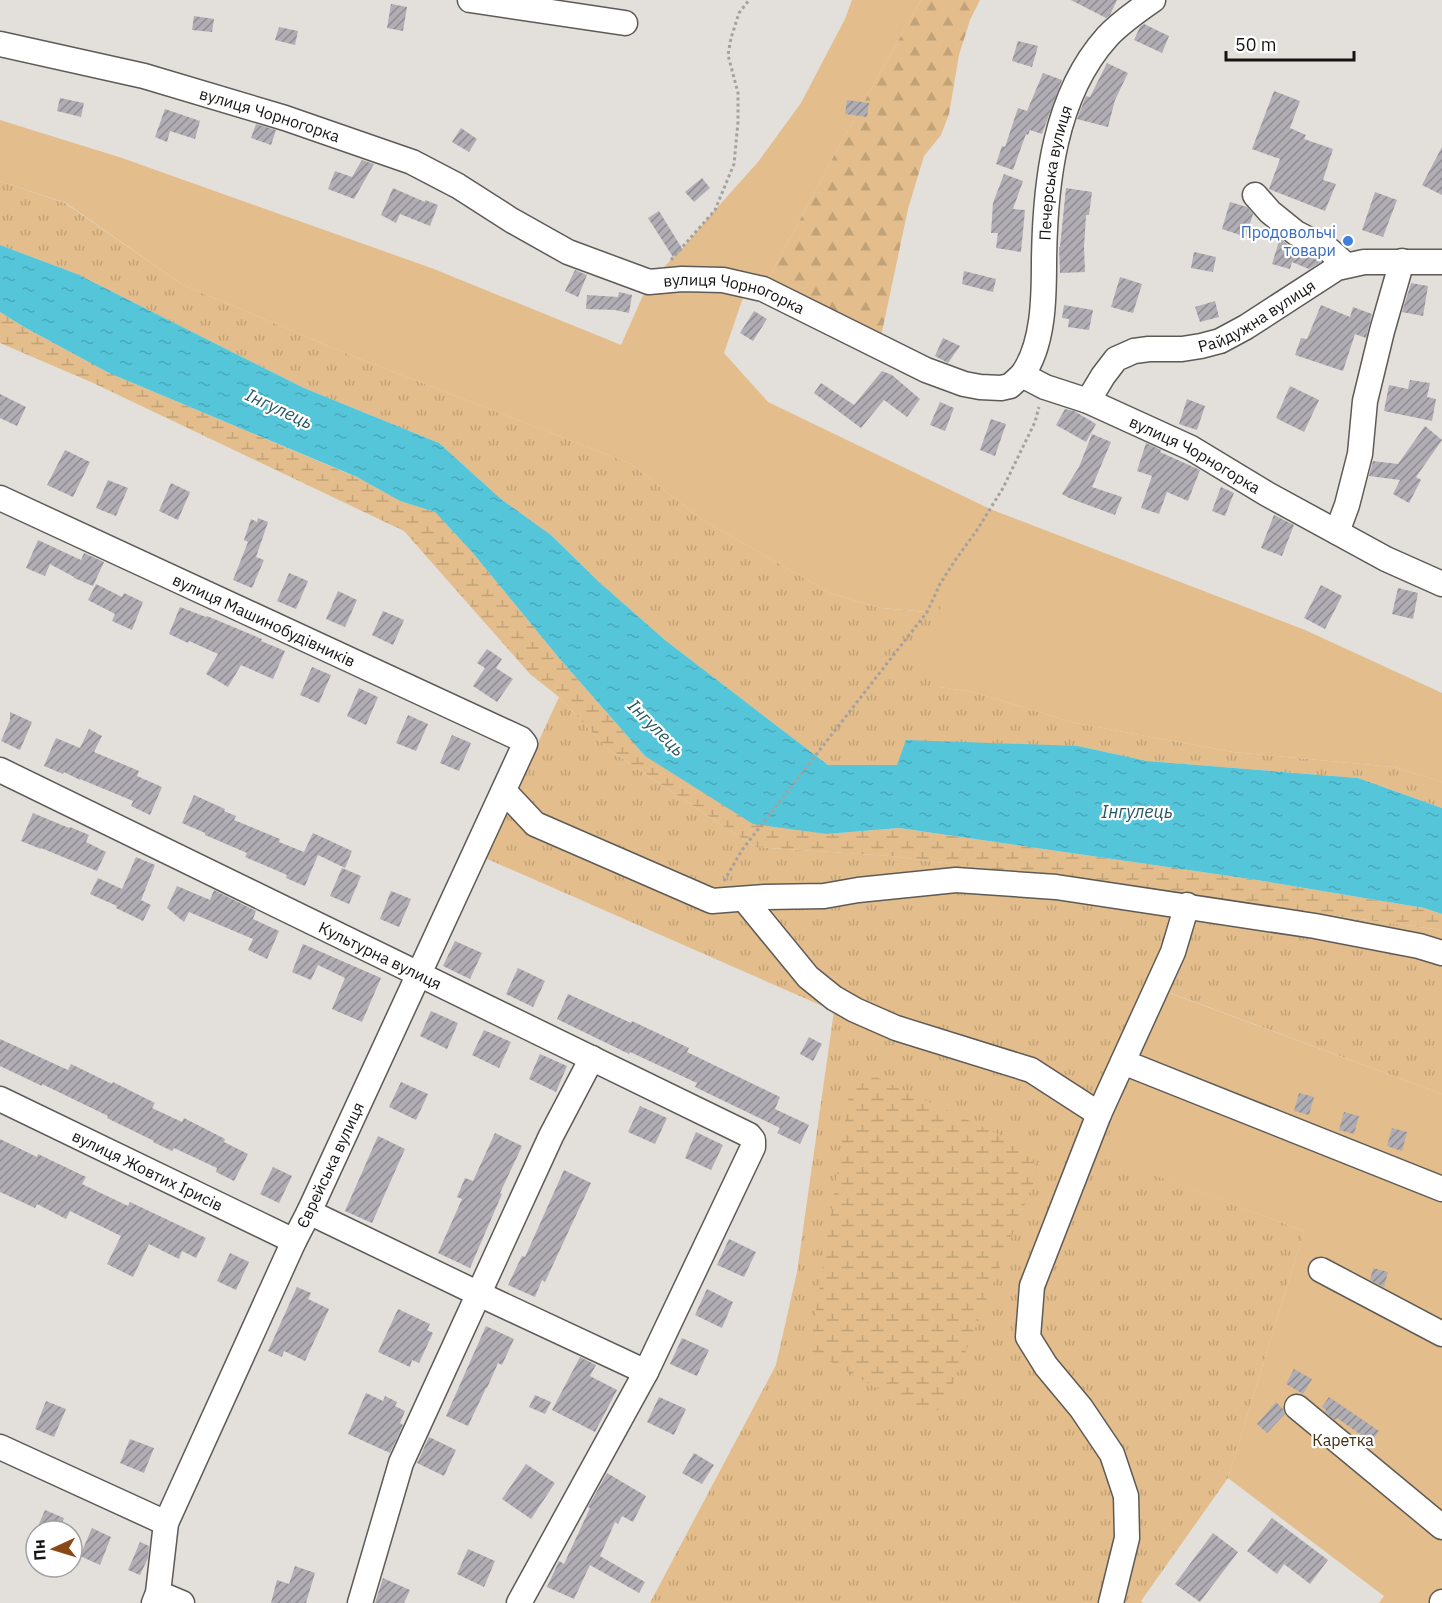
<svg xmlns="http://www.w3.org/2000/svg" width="1442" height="1603" font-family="'IBM Plex Sans',sans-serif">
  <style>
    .grass { fill: url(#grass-tufts) }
    .forest { fill: url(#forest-firs) }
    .wetland { fill: url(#wetland-marsh) }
    .garden { fill: #e3bd8b }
    .water { fill: url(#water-ripples) }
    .building { fill: url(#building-hatch) }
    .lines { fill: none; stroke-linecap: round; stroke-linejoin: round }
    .minor-casing { stroke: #5e5b57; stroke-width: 27 }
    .path { stroke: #a5a29e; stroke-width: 3; stroke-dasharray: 3 3; stroke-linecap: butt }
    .minor { stroke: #fff; stroke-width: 24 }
    .shop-dot { fill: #3f7fe0; stroke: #fff; stroke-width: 2 }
    .labels { text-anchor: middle; stroke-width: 4.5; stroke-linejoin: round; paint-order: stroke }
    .street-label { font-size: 16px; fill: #161413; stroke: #fff }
    .shop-label { font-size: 16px; fill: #366cbe; stroke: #fff; text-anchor: end }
    .park-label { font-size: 16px; fill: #422e0f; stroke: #fff }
    .water-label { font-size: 18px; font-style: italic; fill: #285861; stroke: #fff }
  </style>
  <defs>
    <pattern id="grass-tufts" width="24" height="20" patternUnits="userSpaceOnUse" patternTransform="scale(1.5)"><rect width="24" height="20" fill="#e3bd8b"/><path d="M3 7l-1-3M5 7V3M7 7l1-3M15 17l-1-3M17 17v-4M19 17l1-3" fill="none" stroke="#c2a277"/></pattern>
    <pattern id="forest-firs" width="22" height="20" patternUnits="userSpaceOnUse" patternTransform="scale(1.5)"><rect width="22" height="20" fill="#e3bd8b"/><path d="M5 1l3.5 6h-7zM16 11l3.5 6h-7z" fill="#c2a277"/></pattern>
    <pattern id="wetland-marsh" width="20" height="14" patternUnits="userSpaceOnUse" patternTransform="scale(1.5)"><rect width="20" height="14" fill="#e3bd8b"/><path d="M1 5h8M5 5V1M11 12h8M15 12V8" fill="none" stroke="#c2a277"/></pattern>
    <pattern id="water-ripples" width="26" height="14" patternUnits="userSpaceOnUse" patternTransform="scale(1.5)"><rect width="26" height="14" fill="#55c6da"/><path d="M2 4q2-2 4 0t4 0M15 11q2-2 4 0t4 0" fill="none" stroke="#49a9ba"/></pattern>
    <pattern id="building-hatch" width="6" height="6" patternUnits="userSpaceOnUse" patternTransform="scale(1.5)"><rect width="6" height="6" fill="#b0aeb4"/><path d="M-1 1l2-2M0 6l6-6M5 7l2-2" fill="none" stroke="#8e8c91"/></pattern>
  </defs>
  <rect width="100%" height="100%" fill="#e3dfda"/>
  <!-- grass -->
  <path class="grass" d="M0,181L65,203L183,285L350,355L631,464L701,519L832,594L881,608L926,612L943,604L940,687L973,692L1075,723L1233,752L1394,767L1442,782V808L1358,778L1147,761L1078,746L897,765H828L665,640L598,581L551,535L501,499L439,443L304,388L77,274L0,245Z
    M559,697L608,749L755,847L891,856L1442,930V1094L1165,991L1102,1155L1304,1231L1228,1478L1141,1601L1143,1603H650L776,1365L797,1272L834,1011L485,858Z"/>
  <!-- forest -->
  <path class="forest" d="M921,0H980L970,20L959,55L949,114L941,135L924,156L908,209L879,346L763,289L838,148Z"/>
  <!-- wetland -->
  <path class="wetland" d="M0,312L24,327L109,373L361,479L400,501L435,512L472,552L559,658L645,756L827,834L899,828L1257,880L1424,908L1442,914V930L891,856L755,847L608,749L559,697L530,674L404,531L91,382L0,343Z
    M876,1077L1019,1144L1031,1155L1037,1174L947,1398L938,1410L925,1416L810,1350L849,1095L860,1080Z"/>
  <!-- garden -->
  <path class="garden" d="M852,0H921L838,148L763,289L747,286L724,353L768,402L990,509L1305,630L1442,693V782L1394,767L1233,752L1075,723L973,692L940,687L923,677L918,653L942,605L927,612L881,608L832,594L701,519L631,464L350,355L183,285L66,203L0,181V120L122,158L434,269L621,345L649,282L682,249L715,210L758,162L801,103L845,19Z
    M1164,991L1442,1094V1603H1379L1384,1596L1228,1478L1304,1231L1101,1155Z"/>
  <!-- water -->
  <path class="water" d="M0,245L77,274L304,388L439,443L501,499L551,535L598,581L665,640L828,765H897L906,740L1078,746L1147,761L1358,778L1442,808V914L1424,908L1257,880L899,828L827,834L753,824L645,756L559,658L472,552L435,512L400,501L357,477L109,373L24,327L0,312Z"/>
  <!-- building -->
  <path class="building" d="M1071,0H1117L1110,15L1106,18Z
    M391,4L407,7L403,31L387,28Z
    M194,16L214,19L212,32L192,30Z
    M1144,24L1169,36L1162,53L1134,40L1140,27Z
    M279,27L298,31L295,45L275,40Z
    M1018,41L1038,46L1032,67L1012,61Z
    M1107,63L1128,73L1115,100L1108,127L1077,119L1086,96L1090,97Z
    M1043,73L1062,80L1042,134L1030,130L1028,135L1026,134L1013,170L996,164L1002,146L1005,147L1018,108L1027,111Z
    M1274,91L1300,101L1290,128L1306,135L1304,139L1333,149L1323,180L1336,184L1325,211L1269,189L1280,159L1252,149Z
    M60,98L84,103L81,117L57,111Z
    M847,100L869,103L867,117L845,114Z
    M165,109L200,121L195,139L170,131L167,142L155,137Z
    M256,124L276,130L271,145L251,138Z
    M461,128L477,139L469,152L452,142Z
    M1442,147V195L1422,185Z
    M362,160L374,164L354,199L328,189L335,171L352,177Z
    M1004,174L1023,181L1013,209L1025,210L1021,252L996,248L998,233H991L993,203Z
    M702,178L710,188L694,202L685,192Z
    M393,188L425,202V200L438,205L430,226L400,214L396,223L381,215Z
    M1066,188L1092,192L1089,215H1086L1084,247L1085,272L1060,273L1059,247H1060Z
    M1375,192L1397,200L1383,237L1362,230Z
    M1230,202L1247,207L1253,214L1246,237L1222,229Z
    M659,211L683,250L673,257L648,218Z
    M1280,238L1289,246L1321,262L1309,269L1292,262L1290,269L1272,264Z
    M1194,252L1216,257L1213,272L1191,268Z
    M575,270L587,275L578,297L565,291Z
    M964,271L996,279L993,292L962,284Z
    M1120,277L1142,284L1133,313L1111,307Z
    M1411,283L1428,286L1423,316L1402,312Z
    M619,292L632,295L629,313L615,310L586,309L587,295L618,297Z
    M1215,301L1219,317L1200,322L1195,307Z
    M1064,305L1093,310L1089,330L1068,327L1069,319L1062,318Z
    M1321,305L1350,317L1353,307L1372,314L1366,338L1355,334L1343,371L1295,355L1301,338L1307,339Z
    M754,311L767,319L753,341L740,333Z
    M943,338L960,346L948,363L935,356Z
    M882,371L892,375L920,399L907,417L884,400L861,428L814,393L821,383L854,405Z
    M1410,380L1430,383L1427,397L1436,399L1432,421L1384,411L1389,385L1408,389Z
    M1290,386L1319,400L1304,432L1276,418Z
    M0,394L26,407L17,426L0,418Z
    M1187,399L1205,406L1197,430L1179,424Z
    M940,402L954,408L945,431L930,425Z
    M1065,409L1074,411L1096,424L1086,442L1056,425Z
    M991,419L1006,424L995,456L980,450Z
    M1425,426L1442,440L1416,477L1421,480L1409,503L1393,494L1400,480L1369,476L1373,461L1398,464Z
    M1092,434L1111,442L1092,487L1122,497L1115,515L1069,498L1062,494L1079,467Z
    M1146,443L1161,450L1160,452L1200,470L1188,501L1167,492L1159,514L1141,508L1152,476L1137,471Z
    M65,450L90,462L73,497L47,485Z
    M108,480L128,488L116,516L96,508Z
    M171,483L190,492L178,520L159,511Z
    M1221,487L1234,493L1225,516L1212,511Z
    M1274,515L1294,525L1282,556L1261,548Z
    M258,518L268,522L256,557L264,560L252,588L233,580L248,542L244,540L251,519L257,522Z
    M38,540L81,560L84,553L104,562L93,586L74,578V577L50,564L45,576L26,568Z
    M289,573L308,581L296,609L277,601Z
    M96,584L122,597L124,593L143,602L132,630L112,621L115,614L88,600Z
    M1321,585L1342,596L1325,629L1304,618Z
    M1398,588L1418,593L1413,619L1392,614Z
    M338,591L357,600L345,627L326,619Z
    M180,607L206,617L207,616L262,639L261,641L285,651L273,679L241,665L228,687L206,674L218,654L189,641L188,643L169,634Z
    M383,611L404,620L393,645L372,635Z
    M487,649L502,659L496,668L513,679L497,702L473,686L485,668L477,663Z
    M312,667L331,675L319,703L300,695Z
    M359,688L378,697L366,725L347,716Z
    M10,712L32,722L20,750L1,741L10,720Z
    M408,715L428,724L416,751L396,743Z
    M89,729L102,736L94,752L139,771L137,776L162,787L150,815L131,806L133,801L80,779V780L64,772L63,774L44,766L56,738L80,748Z
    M452,735L471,743L459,771L440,763Z
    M194,795L225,809L224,811L236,816L234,820L280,839L279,842L304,852L313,833L352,851L345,868L318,855L305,886L286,878L287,875L245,857L247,853L205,835V833L182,823Z
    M33,813L69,828L70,827L89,835L86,842L106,852L97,871L41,848V849L21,841Z
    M136,857L155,865L141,900L151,905L143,921L116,908L117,906L90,894L98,878L122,889Z
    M342,868L361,876L349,904L330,896Z
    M177,886L210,900L214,890L256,911L253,919L279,931L267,959L248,950L253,939L189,912L184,922L167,908Z
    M391,891L411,899L399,927L380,919Z
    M455,941L482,953L470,979L443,966Z
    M303,944L381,978L362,1022L332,1009L345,978L318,965L311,980L292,972Z
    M518,968L545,981L533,1007L506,994Z
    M568,994L631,1023L632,1021L689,1048L687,1052L780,1097L775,1109L809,1125L800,1144L777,1133L780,1128L695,1087L697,1083L630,1052L629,1054L557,1019Z
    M431,1011L458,1023L447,1049L420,1036Z
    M484,1030L511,1042L499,1068L472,1055Z
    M809,1037L822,1044L813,1061L800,1054Z
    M0,1039L68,1070L71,1064L112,1084L113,1082L155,1103L152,1108L182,1122L184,1118L225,1139L224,1142L248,1154L234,1181L216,1172L217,1168L174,1148L172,1151L153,1142L154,1141L107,1118L108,1116L42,1084V1086L0,1066Z
    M540,1054L567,1066L556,1092L529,1079Z
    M401,1082L428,1094L416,1120L389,1107Z
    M1299,1093L1314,1097L1309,1115L1294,1111Z
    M640,1106L667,1118L655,1144L628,1132Z
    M1344,1112L1359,1116L1354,1134L1339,1130Z
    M1392,1128L1407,1132L1402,1151L1387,1146Z
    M696,1132L723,1145L711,1170L685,1158Z
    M495,1133L522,1146L500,1193L502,1194L470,1268L438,1253L462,1199L457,1197L465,1178L473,1181Z
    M378,1136L405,1149L372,1223L345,1211Z
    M0,1139L37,1157L38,1154L86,1177L82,1184L128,1206L130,1202L206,1238L196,1258L182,1251L179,1259L149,1244L133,1277L107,1264L121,1236L70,1211L66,1219L37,1204L35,1208L0,1192Z
    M273,1167L292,1176L279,1203L260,1194Z
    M564,1170L591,1183L545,1282L542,1280L535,1297L508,1285L522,1256L525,1257Z
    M729,1239L756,1252L744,1277L717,1265Z
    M230,1253L249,1262L236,1290L217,1281Z
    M1373,1268L1388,1272L1384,1287L1370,1280Z
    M297,1287L311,1293L308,1299L329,1309L305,1361L284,1351L282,1357L268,1351Z
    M707,1289L733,1302L722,1328L695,1315Z
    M398,1309L430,1324L427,1330L433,1333L419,1363L412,1360L410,1367L378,1352Z
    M486,1326L514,1339L502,1365L498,1363L487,1388H486L468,1426L446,1416Z
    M682,1338L709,1350L697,1376L670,1364Z
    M580,1357L596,1365L590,1376L617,1390L595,1432L552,1410Z
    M1294,1369L1312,1379L1303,1394L1286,1384Z
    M366,1393L383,1401L385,1396L397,1402L395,1406L405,1411L400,1423L403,1425L390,1453L348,1434Z
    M535,1395L551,1402L545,1414L529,1407Z
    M659,1397L686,1409L674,1435L647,1422Z
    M1329,1397L1379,1431L1371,1442L1337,1418L1335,1420L1325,1412L1326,1410L1322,1407Z
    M46,1401L66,1409L54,1437L35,1429Z
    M1276,1402L1283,1409L1285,1414L1267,1433L1257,1424Z
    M429,1437L456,1450L444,1476L417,1463Z
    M130,1439L154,1448L144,1473L120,1463Z
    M694,1453L714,1465L702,1484L682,1473Z
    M526,1464L555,1483L531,1519L502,1499Z
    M607,1473L646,1496L633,1522L622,1516L618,1524L615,1522L600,1556L645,1582L639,1593L590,1565L574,1599L547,1587L559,1561L564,1564L590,1508L588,1507Z
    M45,1510L64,1518L59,1531H36Z
    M1272,1518L1328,1560L1310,1584L1284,1564L1277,1574L1247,1551Z
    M92,1528L111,1537L100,1565L80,1556Z
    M1213,1533L1238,1552L1200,1602L1175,1584Z
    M140,1542L149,1546L148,1558L140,1575L128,1570Z
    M468,1549L495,1561L484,1587L457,1574Z
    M295,1566L315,1573L306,1603H271L277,1580L289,1584Z
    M383,1578L410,1590L404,1603H375Z"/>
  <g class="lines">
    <!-- minor casing -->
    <g class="minor-casing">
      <g id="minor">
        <path d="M470,0L625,23"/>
        <path id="s1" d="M0,44L144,76L285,118L412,162L458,186L511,220L568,252L649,282L682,279L723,280L763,289L926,370L964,384L980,387L1001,388L1010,386L1022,375L1045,387L1088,401L1191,448L1267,494L1386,559L1442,584"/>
        <path d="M1255,195L1270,212L1296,233L1329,250L1346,265"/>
        <path id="s2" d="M1022,375C1044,345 1044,296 1044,261C1045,184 1054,96 1107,37C1118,25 1140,9 1153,0"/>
        <path id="s3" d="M1088,401L1103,376L1116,359L1134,351L1149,349H1182L1201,346L1220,341L1246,327L1337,268L1364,262H1442"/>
        <path id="s4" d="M0,498L521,739L525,744L309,1212L294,1241L166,1523L158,1593L154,1603"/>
        <path d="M1337,532L1347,505L1360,454L1365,401L1382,331L1402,261"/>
        <path id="s5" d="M0,770L749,1135L753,1140V1147L646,1372L519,1603"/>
        <path d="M504,791L535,824L712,901L765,897L824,896L858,890L956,880L1056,887L1315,926L1419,946L1442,953"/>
        <path d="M744,899L808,977L834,998L855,1010L896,1028L1031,1070L1099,1114"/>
        <path d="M1123,1062L1442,1189"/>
        <path id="s6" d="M0,1099L294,1241"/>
        <path d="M309,1212L479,1294L646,1372"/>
        <path d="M1321,1270L1442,1334"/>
        <path d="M1297,1407L1442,1527"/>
        <path d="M0,1447L166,1523"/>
        <path d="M158,1593L182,1603"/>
        <path d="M360,1603L401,1463L551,1136L592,1058"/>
        <path d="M1111,1603L1127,1538L1126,1496L1112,1454L1081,1408L1046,1366L1028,1337L1032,1286L1099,1114L1173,952L1187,905"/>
        <path d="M1442,1603V1602"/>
      </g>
    </g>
    <!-- path -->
    <path class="path" d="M671,260L715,210L734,164L738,122V93L728,55L731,38L739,13L749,0
      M724,881L742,850L927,612L940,584L954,562L977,530L1003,488L1035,422L1039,407"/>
    <!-- minor -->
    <use href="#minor" class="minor"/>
  </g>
  <!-- markers -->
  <circle class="shop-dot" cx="1348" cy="241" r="6"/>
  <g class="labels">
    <!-- street labels -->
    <g class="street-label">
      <text dy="6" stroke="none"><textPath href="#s1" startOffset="279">вулиця Чорногорка</textPath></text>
      <text dy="6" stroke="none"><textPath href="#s2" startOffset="207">Печерська вулиця</textPath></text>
      <text dy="6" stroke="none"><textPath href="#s1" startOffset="783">вулиця Чорногорка</textPath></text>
      <text dy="6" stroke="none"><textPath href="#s3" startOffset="201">Райдужна вулиця</textPath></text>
      <text dy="6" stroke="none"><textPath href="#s1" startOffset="1287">вулиця Чорногорка</textPath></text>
      <text dy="6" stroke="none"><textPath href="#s4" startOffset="291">вулиця Машинобудівників</textPath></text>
      <text dy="6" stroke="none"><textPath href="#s5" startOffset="423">Культурна вулиця</textPath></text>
      <text transform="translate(330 1165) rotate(-65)" y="6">Єврейська вулиця</text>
      <text dy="6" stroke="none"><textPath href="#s6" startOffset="164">вулиця Жовтих Ірисів</textPath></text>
    </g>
    <!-- shop labels -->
    <g class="shop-label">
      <text x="1336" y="238">Продовольчі<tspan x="1336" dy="18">товари</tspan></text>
    </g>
    <!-- park labels -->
    <g class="park-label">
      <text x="1343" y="1446">Каретка</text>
    </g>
    <!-- water labels -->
    <g class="water-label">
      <text transform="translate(279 409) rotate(25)" y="6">Інгулець</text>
      <text transform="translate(656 728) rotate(45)" y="6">Інгулець</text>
      <text x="1137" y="818">Інгулець</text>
    </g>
  </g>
  <!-- north arrow -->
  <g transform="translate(54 1549) rotate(266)"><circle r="28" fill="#ffffff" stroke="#a2a1a1" stroke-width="1.5"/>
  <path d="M0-4.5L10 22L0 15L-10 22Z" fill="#8a4816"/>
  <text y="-9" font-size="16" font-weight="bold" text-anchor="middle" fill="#161413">Пн</text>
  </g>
  <!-- scale -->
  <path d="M1226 51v9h128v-9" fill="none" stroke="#161413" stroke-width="3"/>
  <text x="1235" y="51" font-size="18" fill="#161413" stroke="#ffffff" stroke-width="4.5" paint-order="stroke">50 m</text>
</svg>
